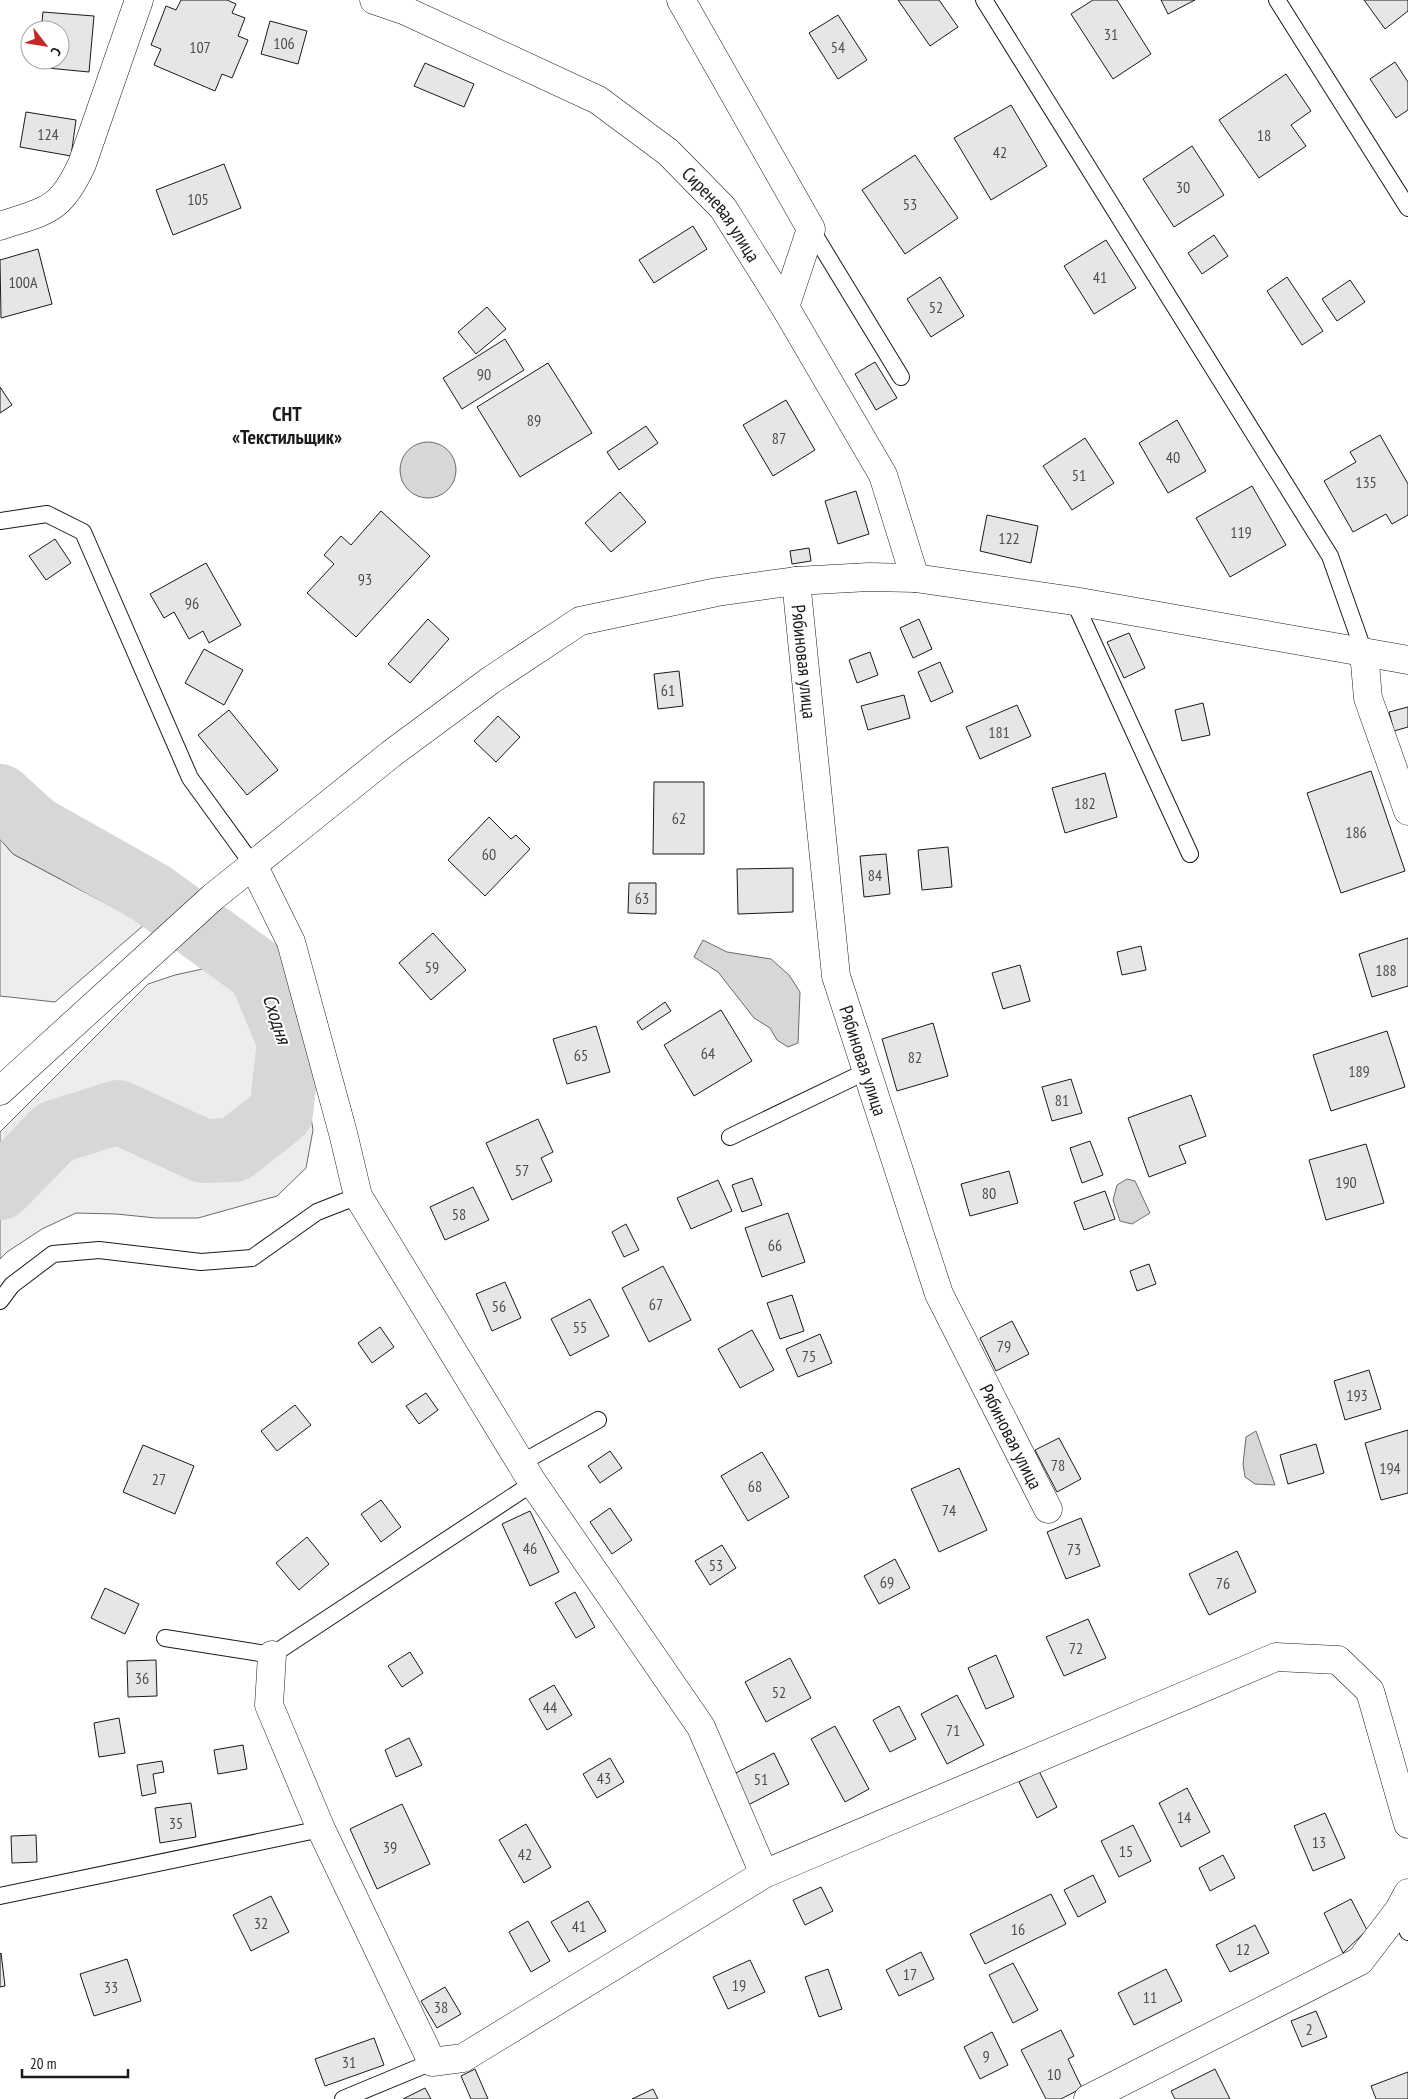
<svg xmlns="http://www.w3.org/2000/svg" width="1408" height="2099" font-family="'PT Sans Narrow',sans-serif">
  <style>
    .green { fill: #ededed; stroke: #6a6a6a }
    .water { fill: #d7d7d7; stroke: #6a6a6a }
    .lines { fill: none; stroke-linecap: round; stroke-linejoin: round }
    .river { stroke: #d7d7d7; stroke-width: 64 }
    .building { fill: #e6e6e6; stroke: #1a1a1a }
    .service-casing { stroke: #1a1a1a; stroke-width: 18 }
    .minor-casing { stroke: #1a1a1a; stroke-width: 29 }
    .service { stroke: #fff; stroke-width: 16 }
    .minor { stroke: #fff; stroke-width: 28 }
    .labels { text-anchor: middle; stroke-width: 4; stroke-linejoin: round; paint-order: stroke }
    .number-label { font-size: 16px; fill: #4d4d4d }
    .street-label { font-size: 19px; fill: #1a1a1a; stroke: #fff }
    .neighbourhood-label { font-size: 20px; font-weight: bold; fill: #1a1a1a; stroke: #fff }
    .water-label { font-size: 20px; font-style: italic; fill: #1a1a1a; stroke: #fff }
  </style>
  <rect width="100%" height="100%" fill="#fff"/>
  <!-- green -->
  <path class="green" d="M0,839L13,854L145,924L55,1002L0,996Z
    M216,966L255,983V1025L285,1056L307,1091L313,1130L306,1168L277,1196L198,1218H156L116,1214L76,1213L42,1229L7,1252L0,1259V1132L148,984L175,975Z"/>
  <!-- water -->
  <path class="water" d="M400 470a28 28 0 1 1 56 0a28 28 0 1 1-56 0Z
    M0,764L43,802L97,840L185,890L145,924L13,854L0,839Z
    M703,940L727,952L771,959L789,975L800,992L798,1043L788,1047L777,1040L770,1028L754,1018L718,972L694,957Z
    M1127,1179L1135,1181L1150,1213L1132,1224L1120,1221L1113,1200L1117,1185Z
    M1256,1431L1275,1485L1255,1484L1245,1477L1243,1464L1246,1437Z"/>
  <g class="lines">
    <!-- river -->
    <path class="river" d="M0,796L34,827L151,893L260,972L289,1041L281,1113L234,1150L203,1151L118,1112L55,1132L0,1188"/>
  </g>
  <!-- building -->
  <path class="building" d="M181,0H227L236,4L232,13L245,18L238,36L248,40L232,78L222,74L215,91L154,65L161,49L151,45L166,6L176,10Z
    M898,0H939L958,27L930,46Z
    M1093,0H1117L1151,54L1113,79L1071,14Z
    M1161,0H1195L1168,14Z
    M1364,0H1408V11L1385,29Z
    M43,12L94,16L89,72L37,67L38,60H60V30H41Z
    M838,15L867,60L838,79L809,33Z
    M270,21L307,31L298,64L261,54Z
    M1395,62L1408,82V110L1396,118L1370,79Z
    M425,63L474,84L464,107L414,86Z
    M1286,74L1311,111L1291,125L1306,146L1259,178L1219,120Z
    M1011,105L1047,166L991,200L954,138Z
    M26,112L76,120L71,156L20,147Z
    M1192,146L1224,195L1174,227L1143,179Z
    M915,155L958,218L905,254L862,190Z
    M224,164L241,208L173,235L156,190Z
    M693,226L707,249L654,283L639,260Z
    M1214,235L1228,256L1202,274L1188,253Z
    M1106,240L1136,288L1094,314L1064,266Z
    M38,249L52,304L1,318L0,260Z
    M940,277L964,316L931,337L907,299Z
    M1287,277L1323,331L1302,345L1267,291Z
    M1350,280L1365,302L1337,321L1322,299Z
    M487,307L506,329L476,354L458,332Z
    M505,339L524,370L462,409L443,378Z
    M875,362L897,398L876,410L855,374Z
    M548,363L592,433L520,477L477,407Z
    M0,387L12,405L0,413Z
    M786,400L815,450L773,476L743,425Z
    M1177,420L1206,471L1168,493L1139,443Z
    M646,426L658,443L619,470L607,452Z
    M1380,435L1408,484V515L1392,524L1386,514L1353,532L1324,481L1356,462L1350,452Z
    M1085,438L1114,483L1072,510L1043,466Z
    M1252,486L1286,545L1230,577L1196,518Z
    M856,491L869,534L838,544L825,501Z
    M620,492L646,522L611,552L585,523Z
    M381,511L430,556L356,637L307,593L334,564L324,555L341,536L351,545Z
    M987,515L1038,526L1031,563L980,551Z
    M55,539L71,563L46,580L29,556Z
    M809,548L811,561L792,564L790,551Z
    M206,563L241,625L209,643L203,631L189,639L174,612L164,618L150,594Z
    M428,619L449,639L410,683L388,664Z
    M919,619L932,649L913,658L900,628Z
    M1129,633L1145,668L1124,678L1107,642Z
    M204,649L243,670L224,705L185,683Z
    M870,652L878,675L857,683L849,660Z
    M940,662L953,692L931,702L918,672Z
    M679,671L683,706L658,709L654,674Z
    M904,695L910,718L868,730L861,706Z
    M1203,703L1210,735L1182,741L1175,710Z
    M1017,705L1031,736L980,759L966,727Z
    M1408,707V727L1394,731L1389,712Z
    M229,710L278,770L247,795L198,735Z
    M498,716L520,737L496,762L474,741Z
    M1371,771L1405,871L1341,893L1307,793Z
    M1105,773L1117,817L1065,833L1052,788Z
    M654,782H704V854H653Z
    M489,817L511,839L516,835L530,849L485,896L448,860Z
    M948,847L952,887L922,890L918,850Z
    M886,854L890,894L864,897L860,856Z
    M793,868V912L738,914L737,869Z
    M629,883H656V914L628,913Z
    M433,933L466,970L431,1000L399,963Z
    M1408,938V986L1372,997L1359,954Z
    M1141,946L1146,970L1122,975L1117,952Z
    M1020,965L1030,1001L1003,1009L992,973Z
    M665,1002L671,1011L642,1030L637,1022Z
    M721,1010L752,1061L694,1096L664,1045Z
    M933,1023L948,1076L897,1091L882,1039Z
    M596,1026L610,1072L567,1084L553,1039Z
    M1387,1031L1405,1087L1331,1111L1313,1055Z
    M1071,1079L1082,1113L1052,1121L1042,1087Z
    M1191,1095L1206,1136L1179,1146L1186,1163L1149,1177L1128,1118Z
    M538,1119L553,1152L541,1158L552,1181L512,1200L486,1143Z
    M1090,1141L1103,1175L1082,1183L1070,1148Z
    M1366,1144L1384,1203L1326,1220L1309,1160Z
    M1009,1171L1018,1203L970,1216L961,1184Z
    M752,1178L762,1205L742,1212L732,1185Z
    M718,1180L732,1211L691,1229L677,1198Z
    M473,1187L489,1220L445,1240L430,1207Z
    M1105,1191L1115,1219L1084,1230L1074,1202Z
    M788,1213L805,1262L762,1277L745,1228Z
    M626,1224L639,1250L624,1257L612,1232Z
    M1149,1264L1156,1284L1137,1291L1130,1271Z
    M663,1266L691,1320L649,1342L622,1288Z
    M505,1282L521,1318L492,1331L476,1294Z
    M792,1295L804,1331L780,1339L767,1303Z
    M590,1299L609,1336L570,1356L551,1319Z
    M1012,1321L1029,1354L996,1371L980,1338Z
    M380,1327L394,1347L372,1363L358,1343Z
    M752,1330L774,1370L740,1388L718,1349Z
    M820,1334L832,1363L798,1377L786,1349Z
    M1369,1370L1381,1409L1345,1420L1334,1381Z
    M426,1393L438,1410L419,1424L406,1406Z
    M295,1405L311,1425L277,1451L261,1431Z
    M1408,1430V1493L1381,1500L1365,1443Z
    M1059,1438L1081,1479L1057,1492L1035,1450Z
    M1316,1444L1324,1473L1288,1484L1280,1455Z
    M143,1445L194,1466L175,1514L123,1492Z
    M610,1451L622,1468L600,1483L588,1466Z
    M762,1452L789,1497L748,1521L721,1476Z
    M959,1468L987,1530L939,1552L911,1489Z
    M381,1500L401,1527L381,1542L361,1514Z
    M610,1508L632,1540L612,1554L590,1522Z
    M530,1511L559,1572L530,1586L502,1524Z
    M1081,1518L1100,1566L1066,1579L1047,1532Z
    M307,1537L329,1564L299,1590L276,1563Z
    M722,1545L736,1568L710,1585L695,1561Z
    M1237,1551L1256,1592L1209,1615L1189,1574Z
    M895,1559L910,1588L879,1604L864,1576Z
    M105,1588L139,1604L125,1634L91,1618Z
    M575,1592L595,1627L576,1638L555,1603Z
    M1088,1619L1106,1658L1064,1676L1046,1637Z
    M410,1652L423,1673L402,1687L388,1666Z
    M996,1655L1014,1697L986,1709L968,1668Z
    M790,1658L811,1698L766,1722L745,1682Z
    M156,1660L157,1696L128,1697L127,1661Z
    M554,1685L572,1715L547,1730L529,1699Z
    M957,1695L984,1745L947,1764L921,1714Z
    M899,1706L916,1739L890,1752L873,1720Z
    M119,1718L125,1753L99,1757L94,1723Z
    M835,1726L869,1789L845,1802L811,1739Z
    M409,1738L422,1765L396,1777L385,1750Z
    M243,1745L247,1769L218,1774L214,1750Z
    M774,1753L789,1784L748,1805L732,1775Z
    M610,1758L624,1782L597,1798L583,1774Z
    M162,1761L164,1772L153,1774L156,1793L142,1796L137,1765Z
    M1039,1771L1057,1807L1037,1818L1019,1782Z
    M1187,1788L1210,1832L1181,1847L1159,1803Z
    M191,1803L196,1837L160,1843L155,1808Z
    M402,1804L430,1864L377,1889L350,1829Z
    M1325,1813L1345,1858L1313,1871L1294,1826Z
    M526,1824L551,1867L524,1883L499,1840Z
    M1133,1825L1151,1861L1119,1877L1101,1841Z
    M36,1835L37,1862L12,1863L11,1836Z
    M1223,1855L1235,1878L1210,1891L1199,1868Z
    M1093,1875L1106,1902L1078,1917L1064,1890Z
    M821,1887L833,1911L805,1925L793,1900Z
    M1051,1894L1066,1924L985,1964L970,1934Z
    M271,1896L289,1932L251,1951L233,1915Z
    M1351,1899L1367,1930L1343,1953L1324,1913Z
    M588,1901L606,1931L569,1952L551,1922Z
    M528,1921L550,1961L531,1972L509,1932Z
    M1255,1925L1269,1953L1230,1972L1216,1945Z
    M921,1952L934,1979L899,1996L886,1970Z
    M1,1953L5,1986L0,1987V1954Z
    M127,1959L141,2001L94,2016L80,1974Z
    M750,1960L765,1992L728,2009L713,1977Z
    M1013,1963L1038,2010L1013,2023L989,1975Z
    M828,1969L842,2009L819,2017L805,1977Z
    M1166,1969L1182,2001L1134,2025L1118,1993Z
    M445,1987L461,2014L437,2028L421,2001Z
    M1316,2011L1327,2037L1302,2047L1291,2021Z
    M1061,2030L1074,2056L1068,2059L1082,2088L1061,2099H1046L1021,2050Z
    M992,2032L1008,2065L980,2079L964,2047Z
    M374,2038L384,2065L325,2086L315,2059Z
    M475,2069L488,2099H471L461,2076Z
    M1215,2069L1230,2099H1175L1171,2091Z
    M1408,2072V2099H1376L1371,2086Z
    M425,2088L431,2099H403Z
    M653,2089L658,2099H632Z"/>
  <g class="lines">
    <!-- service casing -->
    <g class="service-casing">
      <path id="service" d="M984,0L1330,556L1364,652
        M1277,0L1408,208
        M811,229L901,377
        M0,521L47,514L83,532L190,778L253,865
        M1074,601L1190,854
        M730,1137L867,1071
        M0,1301L12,1285L53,1254L99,1250L201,1262L252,1258L317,1212L358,1196
        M521,1463L598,1420
        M165,1638L272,1655L533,1483
        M0,1896L321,1829
        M1399,1910L1408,1932
        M343,2099L432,2062"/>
    </g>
    <!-- minor casing -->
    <g class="minor-casing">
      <g id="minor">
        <path id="s1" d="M374,0L406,11L598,100L668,152L723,208L785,307L883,475L915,578"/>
        <path d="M681,0L811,229L785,307"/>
        <path d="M0,226C47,210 60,212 82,164L139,0"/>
        <path id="s2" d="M796,581L836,976L939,1294L1048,1509"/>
        <path d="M1364,652L1368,698L1408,811"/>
        <path d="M253,865L291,942L343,1133L358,1196L533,1483L701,1727L764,1874"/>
        <path d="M0,1091L213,897L304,824L391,754L491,680L580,621L717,592L796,581L869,577L915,578L1074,601L1408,660"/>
        <path d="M272,1655L269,1705L321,1829L432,2062L463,2058L764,1874L1276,1657L1338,1660L1370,1691L1408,1824"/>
        <path d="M1088,2099L1360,1961L1399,1910L1408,1893"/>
      </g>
    </g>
    <!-- service -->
    <use href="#service" class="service"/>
    <!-- minor -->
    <use href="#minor" class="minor"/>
  </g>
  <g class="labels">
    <!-- number labels -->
    <g class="number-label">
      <text x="1111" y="40">31</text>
      <text x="284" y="49">106</text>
      <text x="200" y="53">107</text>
      <text x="838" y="53">54</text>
      <text x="48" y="140">124</text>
      <text x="1264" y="141">18</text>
      <text x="1000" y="158">42</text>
      <text x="1183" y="193">30</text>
      <text x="198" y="205">105</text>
      <text x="910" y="210">53</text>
      <text x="1100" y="283">41</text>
      <text x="23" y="288">100А</text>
      <text x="936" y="313">52</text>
      <text x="484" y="380">90</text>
      <text x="534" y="426">89</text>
      <text x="779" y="444">87</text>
      <text x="1173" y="463">40</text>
      <text x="1079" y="481">51</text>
      <text x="1366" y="488">135</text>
      <text x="1241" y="538">119</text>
      <text x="1009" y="544">122</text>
      <text x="365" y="585">93</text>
      <text x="192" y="609">96</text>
      <text x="668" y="696">61</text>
      <text x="999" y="738">181</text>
      <text x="1085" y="809">182</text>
      <text x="679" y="824">62</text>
      <text x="1356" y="838">186</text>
      <text x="489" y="860">60</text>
      <text x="875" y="881">84</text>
      <text x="642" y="904">63</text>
      <text x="432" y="973">59</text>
      <text x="1386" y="976">188</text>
      <text x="708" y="1059">64</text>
      <text x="581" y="1061">65</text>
      <text x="915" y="1063">82</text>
      <text x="1359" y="1077">189</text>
      <text x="1062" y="1106">81</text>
      <text x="522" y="1176">57</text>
      <text x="1346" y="1188">190</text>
      <text x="989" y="1199">80</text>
      <text x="459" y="1220">58</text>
      <text x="775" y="1251">66</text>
      <text x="656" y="1310">67</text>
      <text x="499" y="1312">56</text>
      <text x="580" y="1333">55</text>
      <text x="1004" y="1352">79</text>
      <text x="809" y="1362">75</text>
      <text x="1357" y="1401">193</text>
      <text x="1058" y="1471">78</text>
      <text x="1390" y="1474">194</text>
      <text x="159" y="1485">27</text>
      <text x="755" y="1492">68</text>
      <text x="949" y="1516">74</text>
      <text x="530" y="1554">46</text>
      <text x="1074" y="1555">73</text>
      <text x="716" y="1571">53</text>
      <text x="887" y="1588">69</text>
      <text x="1223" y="1589">76</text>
      <text x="1076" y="1654">72</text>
      <text x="142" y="1684">36</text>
      <text x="779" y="1698">52</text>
      <text x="550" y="1713">44</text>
      <text x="953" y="1736">71</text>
      <text x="604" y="1784">43</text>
      <text x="761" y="1785">51</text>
      <text x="1184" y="1823">14</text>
      <text x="176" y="1829">35</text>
      <text x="1319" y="1848">13</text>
      <text x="390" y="1853">39</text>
      <text x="1126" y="1857">15</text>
      <text x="525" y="1860">42</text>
      <text x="261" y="1929">32</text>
      <text x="579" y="1932">41</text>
      <text x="1018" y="1935">16</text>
      <text x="1243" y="1955">12</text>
      <text x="910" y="1980">17</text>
      <text x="739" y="1991">19</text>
      <text x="111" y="1993">33</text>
      <text x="1150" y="2003">11</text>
      <text x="441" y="2013">38</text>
      <text x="1309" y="2035">2</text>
      <text x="986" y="2062">9</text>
      <text x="349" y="2068">31</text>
      <text x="1054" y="2080">10</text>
    </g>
    <!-- street labels -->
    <g class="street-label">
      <text dy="7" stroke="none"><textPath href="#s1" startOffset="415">Сиреневая улица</textPath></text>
      <text dy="7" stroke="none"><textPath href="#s2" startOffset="81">Рябиновая улица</textPath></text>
      <text dy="7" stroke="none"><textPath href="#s2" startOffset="486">Рябиновая улица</textPath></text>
      <text dy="7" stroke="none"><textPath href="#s2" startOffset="891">Рябиновая улица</textPath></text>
    </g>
    <!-- neighbourhood labels -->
    <g class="neighbourhood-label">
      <text x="287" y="421">СНТ<tspan x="287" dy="23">«Текстильщик»</tspan></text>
    </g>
    <!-- water labels -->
    <g class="water-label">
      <text transform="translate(277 1019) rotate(72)" y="7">Сходня</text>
    </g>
  </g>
  <!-- north arrow -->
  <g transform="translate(45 45) rotate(121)"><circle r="24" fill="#ffffff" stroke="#a3a3a3"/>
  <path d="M0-4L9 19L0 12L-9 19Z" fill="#c62828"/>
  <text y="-8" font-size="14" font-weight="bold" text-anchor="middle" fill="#1a1a1a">С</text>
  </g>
  <!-- scale -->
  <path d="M22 2069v8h106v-8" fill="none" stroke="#1a1a1a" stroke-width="2.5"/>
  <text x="30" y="2069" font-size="15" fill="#1a1a1a" stroke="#ffffff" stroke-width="4" paint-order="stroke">20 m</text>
</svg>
